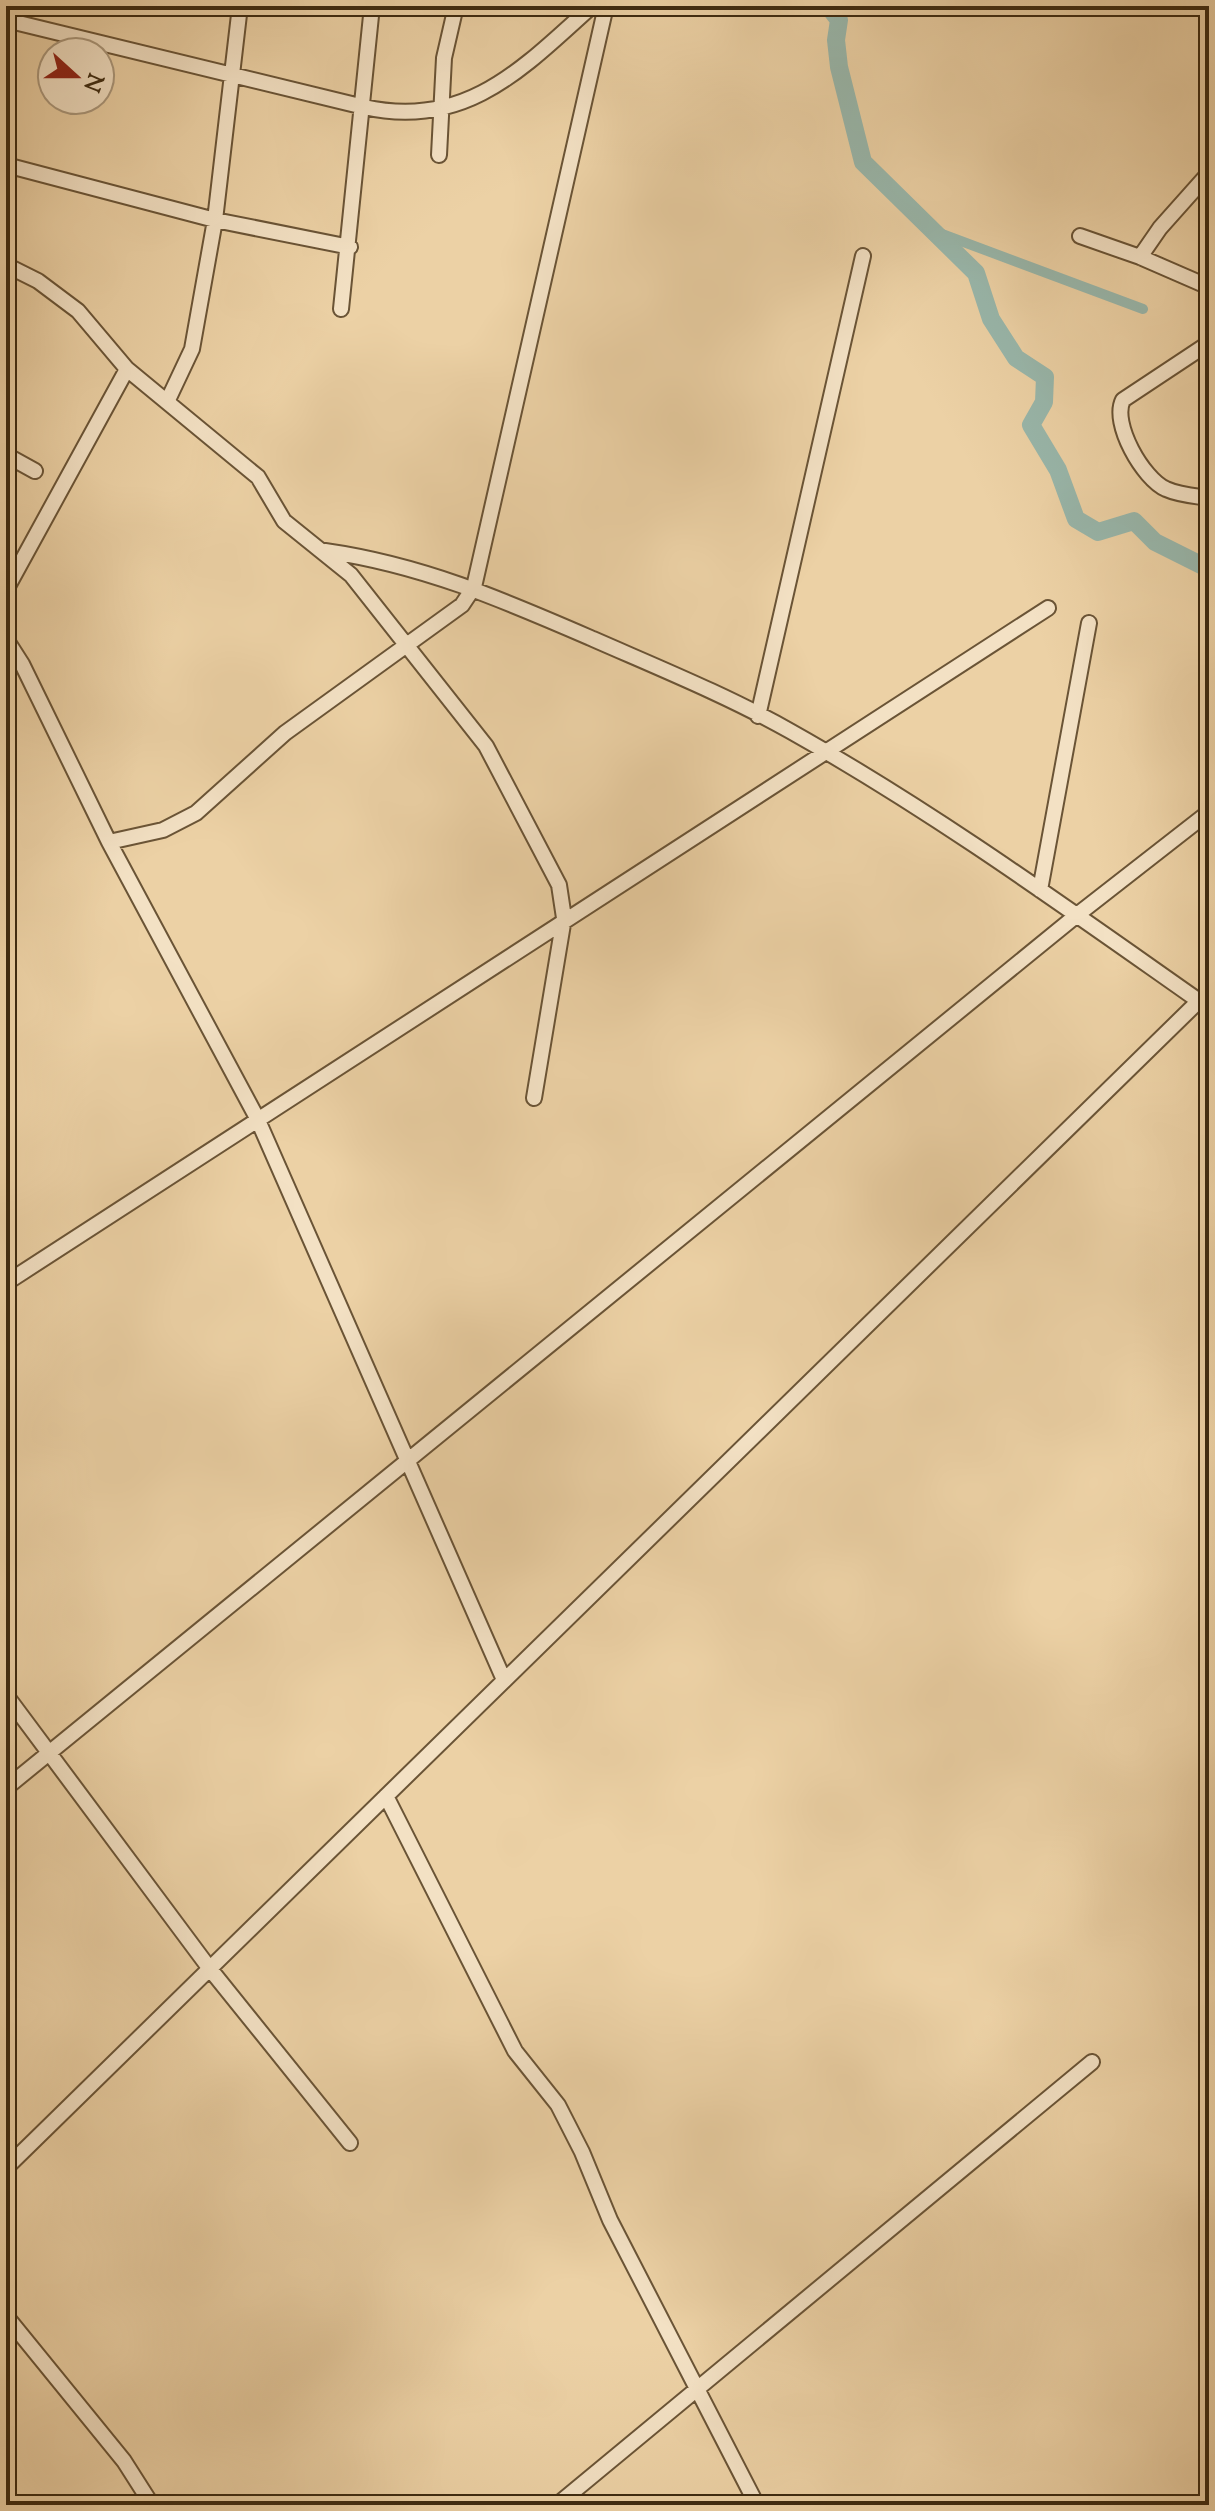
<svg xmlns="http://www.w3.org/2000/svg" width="1215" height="2511" font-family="'Sorts Mill Goudy',serif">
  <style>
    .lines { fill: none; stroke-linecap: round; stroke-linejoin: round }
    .canal { stroke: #99b7ab; stroke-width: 10 }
    .river { stroke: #99b7ab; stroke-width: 18 }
    .minor-casing { stroke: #6a5436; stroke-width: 18 }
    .minor { stroke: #f3e1c4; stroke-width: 14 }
  </style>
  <rect width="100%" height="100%" fill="#ecd1a5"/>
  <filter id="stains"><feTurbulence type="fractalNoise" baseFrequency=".0025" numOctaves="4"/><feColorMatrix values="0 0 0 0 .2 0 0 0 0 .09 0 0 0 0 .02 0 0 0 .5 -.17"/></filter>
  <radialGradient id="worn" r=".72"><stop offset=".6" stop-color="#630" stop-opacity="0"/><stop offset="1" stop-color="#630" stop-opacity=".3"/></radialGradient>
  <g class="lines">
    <!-- canal -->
    <path class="canal" d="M926,228L1143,309"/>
    <!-- river -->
    <path class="river" d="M828,6L839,20L836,40L839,67L863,162L976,273L991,319L1016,358L1045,377L1044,402L1031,425L1058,470L1076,519L1098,532L1134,521L1155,542L1209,569"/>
    <!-- minor casing -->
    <g class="minor-casing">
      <path id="minor" d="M6,20L364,107C466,130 523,68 592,6
        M439,155L444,58L456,6
        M6,165L215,220L350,247
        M1080,236L1140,257L1209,287
        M1140,257L1160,228L1209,173
        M6,265L38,281L78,311L127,369L258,477L284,521L351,575L486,746L559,885L564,918L534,1098
        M341,309L372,6
        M1209,343L1123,400C1111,423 1143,479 1166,489C1179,495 1195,496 1209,498
        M167,402L192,349L215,220L240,6
        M6,455L35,471
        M325,551C423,565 503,600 593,639C659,668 728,696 790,731C936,813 1072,912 1209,1008
        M6,590L127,369
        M6,639L22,664L109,842L257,1118L504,1680
        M758,716L863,256
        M109,842L163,830L196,813L285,733L462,605L474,587L606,6
        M1040,890L1089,623
        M6,1283L1048,608
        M6,1695L210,1969L350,2143
        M6,1788L1077,915L1209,812
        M386,1796L515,2051L558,2105L582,2152L610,2220L757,2505
        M6,2168L1209,991
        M6,2316L124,2461L152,2505
        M557,2505L1092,2062"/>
    </g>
    <!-- minor -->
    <use href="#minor" class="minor"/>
  </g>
  <!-- margin -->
  <rect width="1215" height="2511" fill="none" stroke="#ecd1a5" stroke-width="32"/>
  <rect x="8" y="8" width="1199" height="2495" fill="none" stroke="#3e2b11" stroke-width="4"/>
  <rect x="16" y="16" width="1183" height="2479" fill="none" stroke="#3e2b11" stroke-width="2"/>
  <!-- north arrow -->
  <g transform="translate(76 76) rotate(111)"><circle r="38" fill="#f3e1c4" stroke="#ab987c" stroke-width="2"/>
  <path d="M0-6L14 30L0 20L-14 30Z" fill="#8f2418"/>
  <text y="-12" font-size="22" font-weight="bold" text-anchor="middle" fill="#3e2b11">N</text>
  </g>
  <rect width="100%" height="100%" filter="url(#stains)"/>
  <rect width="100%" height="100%" fill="url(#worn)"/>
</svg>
